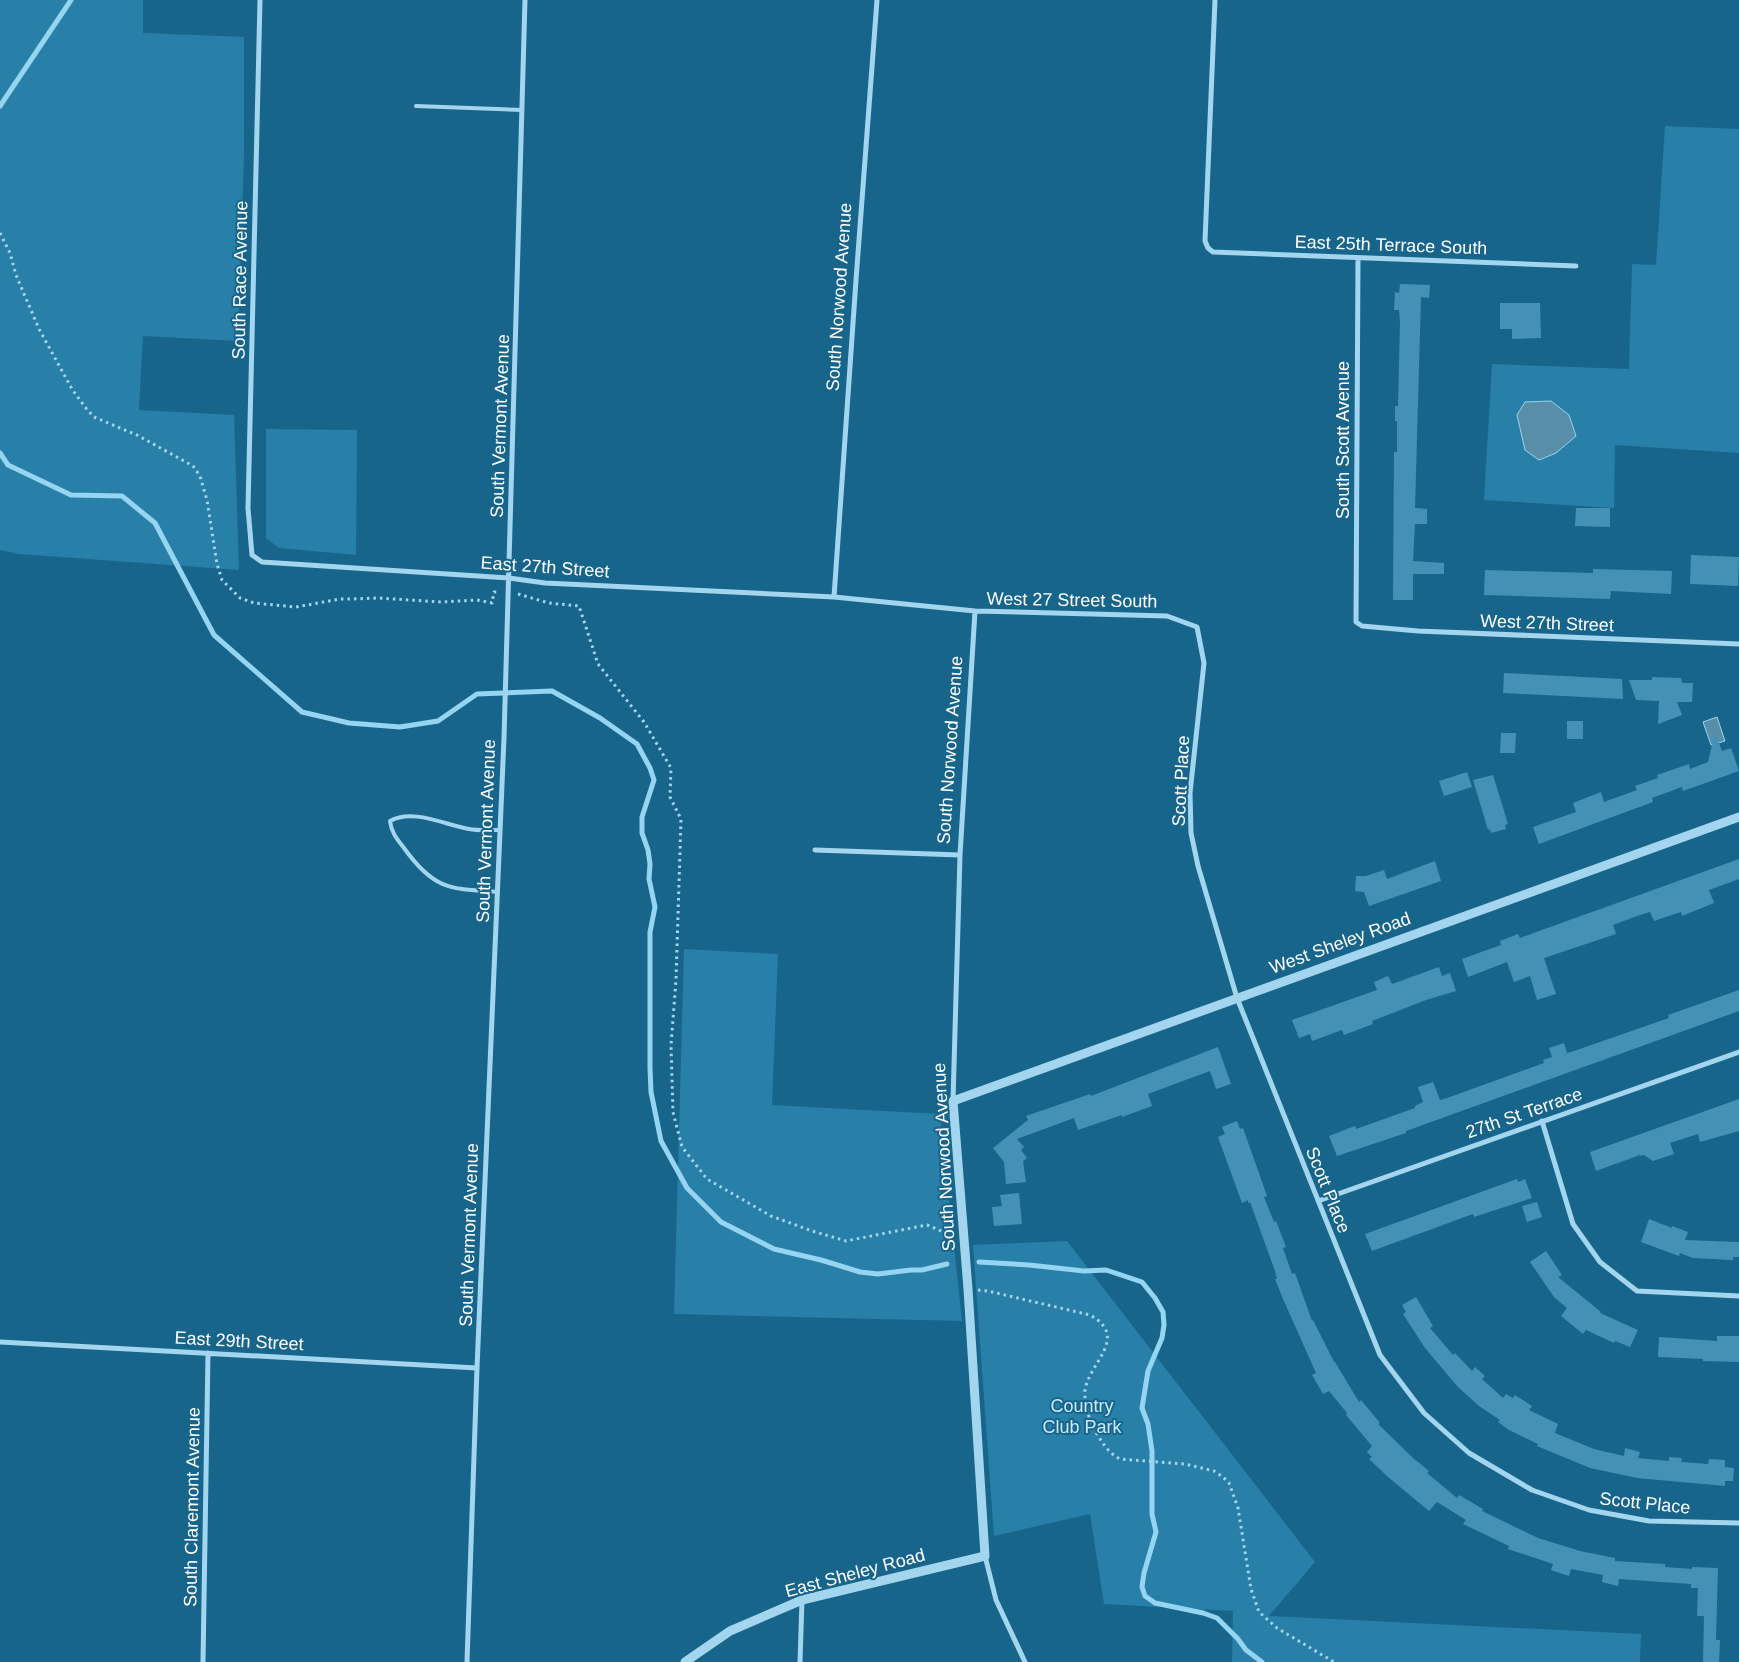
<svg xmlns="http://www.w3.org/2000/svg" width="1739" height="1662" font-family="Arial,sans-serif">
  <style>
    .green { fill: #287fa8 }
    .water { fill: #588ea8; stroke: #96d5f1 }
    .lines { fill: none; stroke-linecap: round; stroke-linejoin: round }
    .stream { stroke: #96d5f1; stroke-width: 5 }
    .building { fill: #4591b6 }
    .path { stroke: #a3d6ee; stroke-width: 3; stroke-dasharray: 2.5 4; stroke-linecap: butt }
    .service { stroke: #a3d6ee; stroke-width: 4 }
    .minor { stroke: #a3d6ee; stroke-width: 5 }
    .tertiary { stroke: #a3d6ee; stroke-width: 9 }
    .labels { text-anchor: middle; stroke-width: 4; stroke-linejoin: round; paint-order: stroke }
    .street-label { font-size: 18px; fill: #fff; stroke: #18658c }
    .park-label { font-size: 18px; fill: #c9eafa; stroke: #18658c }
  </style>
  <rect width="100%" height="100%" fill="#18658c"/>
  <!-- green -->
  <path class="green" d="M0,0H143V33L244,37V156L238,341L143,336L139,410L234,415L239,570L19,554L0,550Z
    M1665,126L1739,129V453L1615,445L1614,508L1484,500L1492,364L1629,369L1632,264L1656,265Z
    M266,429L357,430L356,555L279,548L266,538Z
    M684,949L778,954L772,1105L940,1114L962,1321L674,1314Z
    M1067,1241L1315,1562L1269,1616L1641,1634L1640,1662H1232L1233,1611L1104,1604L1090,1514L994,1536L973,1245Z"/>
  <!-- water -->
  <path class="water" d="M1551,401L1569,415L1576,436L1556,453L1539,460L1525,450L1517,415L1525,402Z
    M1717,717L1725,741L1711,745L1703,722Z"/>
  <g class="lines">
    <!-- stream -->
    <path class="stream" d="M0,106L71,0
      M0,453L8,465L71,495L122,496L155,523L214,635L302,712L349,723L400,727L438,721L477,694L552,691L600,718L637,744L650,768L654,780L642,817V833L648,850L650,864L649,879L655,907L650,932V1068L651,1092L661,1141L687,1188L721,1222L774,1249L821,1260L860,1272L878,1274L911,1270H922L947,1264
      M979,1262L1029,1265L1084,1271L1106,1270L1142,1282L1155,1298L1163,1312L1164,1325L1162,1338L1148,1371L1142,1408L1148,1424L1152,1451V1514L1156,1532L1144,1573L1142,1587L1145,1596L1155,1603L1203,1613L1217,1618L1238,1639L1246,1650L1262,1662"/>
  </g>
  <!-- building -->
  <path class="building" d="M1400,284L1430,285L1429,298L1421,297L1415,508L1427,509V524H1415L1413,561L1444,563V574H1413V600H1393L1394,452H1397V421H1395V406H1398L1400,322L1399,310H1394L1395,292L1399,293Z
    M1500,303H1540L1541,338L1512,339V329H1500Z
    M1576,508H1610V527L1575,526Z
    M1691,555L1739,557L1738,586L1690,584Z
    M1593,569L1672,571L1671,594L1611,591L1610,599L1484,595L1485,570L1593,573Z
    M1504,673L1622,679L1623,699L1503,693Z
    M1652,677L1681,678L1682,683H1693L1692,702H1677L1682,715L1658,724L1659,701L1636,700L1629,680H1652Z
    M1567,721H1583V739H1567Z
    M1715,732L1722,751L1731,748L1739,771L1683,791L1682,787L1652,798L1653,802L1539,844L1533,827L1576,812L1573,803L1601,792L1604,802L1637,790L1635,786L1658,778L1657,775L1689,764L1690,769L1708,762Z
    M1501,733H1516L1515,753H1500Z
    M1467,772L1472,787L1444,796L1439,781Z
    M1493,775L1508,824L1505,825L1506,829L1491,833L1490,829L1488,830L1473,780Z
    M1739,859V879L1709,890L1714,903L1682,916L1681,912L1654,921L1650,912L1637,916L1613,925L1616,934L1544,958L1556,994L1537,1000L1530,976L1514,982L1507,962L1468,977L1462,959L1501,945L1500,941L1518,934L1520,938Z
    M1435,861L1441,881L1369,906L1364,892L1355,891L1356,876H1366L1384,870L1387,879Z
    M1439,967L1442,976L1450,973L1456,991L1426,1000L1372,1021L1373,1024L1344,1035L1342,1030L1312,1041L1310,1034L1299,1038L1292,1020L1377,990L1374,982L1388,976L1392,984Z
    M1739,990V1011L1406,1131V1133L1337,1156L1329,1136L1355,1126L1356,1129L1415,1108V1106L1423,1102L1418,1087L1433,1082L1440,1100L1447,1098L1544,1063L1543,1060L1552,1057L1549,1048L1564,1043L1567,1053L1574,1051L1669,1018L1668,1015Z
    M1218,1047L1231,1084L1216,1089L1210,1071L1148,1094L1152,1106L1122,1117V1115L1078,1130L1074,1118L1017,1139L1024,1147L1021,1150L1027,1158L1023,1161L1026,1182L1006,1184L1004,1162L993,1148L1028,1120L1026,1116L1090,1094L1091,1096Z
    M1739,1099V1131L1700,1142L1698,1134L1670,1143L1674,1154L1653,1161L1644,1155L1640,1156V1155L1596,1171L1590,1152Z
    M1237,1121L1240,1129L1243,1128L1267,1196L1264,1197L1274,1222L1276,1221L1286,1247L1283,1248L1292,1274L1295,1273L1312,1321L1313,1320L1334,1362H1335L1359,1402L1361,1400L1380,1423L1378,1424L1413,1458L1429,1471L1427,1473L1457,1498L1459,1495L1483,1509L1482,1511L1538,1538L1580,1551L1615,1558V1561L1665,1564V1567L1692,1569V1567L1718,1568L1716,1640H1720L1719,1662H1703L1704,1616H1697L1698,1588H1691V1584L1619,1579L1618,1586L1602,1582L1603,1575L1571,1569L1569,1576L1551,1570L1553,1564L1508,1549L1509,1546L1463,1524L1466,1520L1437,1502L1429,1511L1388,1477L1369,1459L1372,1457L1367,1452L1372,1446L1346,1415L1347,1413L1329,1391L1323,1394L1312,1375L1316,1373L1283,1299L1275,1279H1277L1275,1271L1250,1202L1248,1203V1200L1242,1203L1218,1137L1225,1134L1222,1127Z
    M1517,1179L1518,1182L1525,1179L1532,1198L1474,1217L1473,1214L1372,1251L1365,1234Z
    M1019,1193L1022,1224L994,1226L992,1207L1002,1206L1000,1195Z
    M1537,1202L1542,1217L1527,1222L1522,1206Z
    M1649,1219L1672,1228V1226L1688,1232L1685,1240L1739,1242V1257H1733V1260L1693,1258L1680,1253L1679,1256L1641,1242Z
    M1546,1251L1562,1275L1558,1277L1601,1312L1600,1313L1638,1330L1630,1347L1615,1341L1614,1343L1586,1330L1583,1334L1561,1316L1567,1308L1554,1297L1530,1262Z
    M1416,1297L1433,1326L1430,1328L1453,1355L1455,1353L1472,1371L1475,1367L1485,1376L1482,1379L1503,1398L1506,1394L1513,1398L1515,1395L1532,1406L1529,1410L1558,1424L1555,1433L1594,1449L1624,1456L1625,1448L1640,1452L1638,1458L1669,1461V1457L1682,1458L1681,1462L1708,1464L1709,1459L1725,1460V1467L1734,1468L1733,1481H1725V1486L1637,1478L1590,1468L1537,1446L1538,1444L1509,1430L1498,1422L1500,1420L1479,1406L1458,1387L1425,1348L1403,1314L1406,1312L1402,1305Z
    M1717,1336H1739V1362L1703,1361V1359L1658,1357L1659,1337L1717,1341Z"/>
  <g class="lines">
    <!-- path -->
    <path class="path" d="M0,233L10,253L16,275L39,329L72,389L85,407L94,417L137,435L175,456L193,466L200,476L207,500L217,564L222,580L240,598L254,603L296,607L340,599H353L379,598L441,602L477,600L492,603L494,592H499
      M518,594L549,603L579,606L598,664L644,722L671,768L670,797L681,819L676,980L671,1045L673,1112L682,1147L707,1179L771,1216L812,1231L846,1241L927,1225L946,1233L952,1237
      M978,1290L988,1291L1090,1315C1130,1337 1089,1363 1085,1390C1084,1404 1089,1419 1095,1431C1102,1442 1108,1453 1120,1459L1185,1464L1214,1471L1223,1477L1229,1483L1238,1508L1251,1589L1259,1612L1277,1628L1334,1662"/>
    <!-- service -->
    <path class="service" d="M416,106L522,110
      M498,892C450,889 434,890 404,848C397,839 391,832 390,821C413,808 445,825 469,829C479,831 490,830 500,830"/>
    <!-- minor -->
    <path class="minor" d="M260,0L248,508L252,555L262,562L509,578L545,583L834,597L975,611L1167,616L1197,627L1204,663L1190,793L1191,833L1198,866L1237,998L1380,1355L1424,1413L1469,1453L1532,1490L1589,1510L1649,1521L1739,1523
      M1215,0L1205,241L1208,248L1213,252L1576,266
      M1358,258L1356,622L1362,626L1418,631L1739,644
      M834,597L856,280L877,0
      M815,850L960,855
      M953,1101L960,855L975,611
      M1542,1121L1573,1224L1600,1262L1637,1291L1739,1296
      M1318,1201L1739,1052
      M0,1342L477,1368
      M985,1556L996,1600L1025,1662
      M203,1662L208,1353
      M467,1662L477,1368L504,738L525,0
      M800,1662L802,1600"/>
    <!-- tertiary -->
    <path class="tertiary" d="M685,1662L730,1631L802,1600L985,1556L968,1289L953,1101L1739,817"/>
  </g>
  <g class="labels">
    <!-- street labels -->
    <g class="street-label">
      <text transform="translate(1391 245) rotate(2)" y="6">East 25th Terrace South</text>
      <text transform="translate(240 280) rotate(-89)" y="6">South Race Avenue</text>
      <text transform="translate(839 297) rotate(-86)" y="6">South Norwood Avenue</text>
      <text transform="translate(500 426) rotate(-88)" y="6">South Vermont Avenue</text>
      <text transform="translate(1343 440) rotate(-90)" y="6">South Scott Avenue</text>
      <text transform="translate(545 567) rotate(4)" y="6">East 27th Street</text>
      <text transform="translate(1072 600) rotate(1)" y="6">West 27 Street South</text>
      <text transform="translate(1547 623) rotate(2)" y="6">West 27th Street</text>
      <text transform="translate(950 750) rotate(-86)" y="6">South Norwood Avenue</text>
      <text transform="translate(1181 781) rotate(-87)" y="6">Scott Place</text>
      <text transform="translate(486 831) rotate(-88)" y="6">South Vermont Avenue</text>
      <text transform="translate(1340 943) rotate(-20)" y="6">West Sheley Road</text>
      <text transform="translate(1524 1113) rotate(-19)" y="6">27th St Terrace</text>
      <text transform="translate(944 1157) rotate(-93)" y="6">South Norwood Avenue</text>
      <text transform="translate(1328 1190) rotate(68)" y="6">Scott Place</text>
      <text transform="translate(469 1235) rotate(-88)" y="6">South Vermont Avenue</text>
      <text transform="translate(239 1341) rotate(3)" y="6">East 29th Street</text>
      <text transform="translate(1645 1503) rotate(6)" y="6">Scott Place</text>
      <text transform="translate(192 1507) rotate(-89)" y="6">South Claremont Avenue</text>
      <text transform="translate(855 1573) rotate(-15)" y="6">East Sheley Road</text>
    </g>
    <!-- park labels -->
    <g class="park-label">
      <text x="1082" y="1412">Country<tspan x="1082" dy="21">Club Park</tspan></text>
    </g>
  </g>
</svg>
